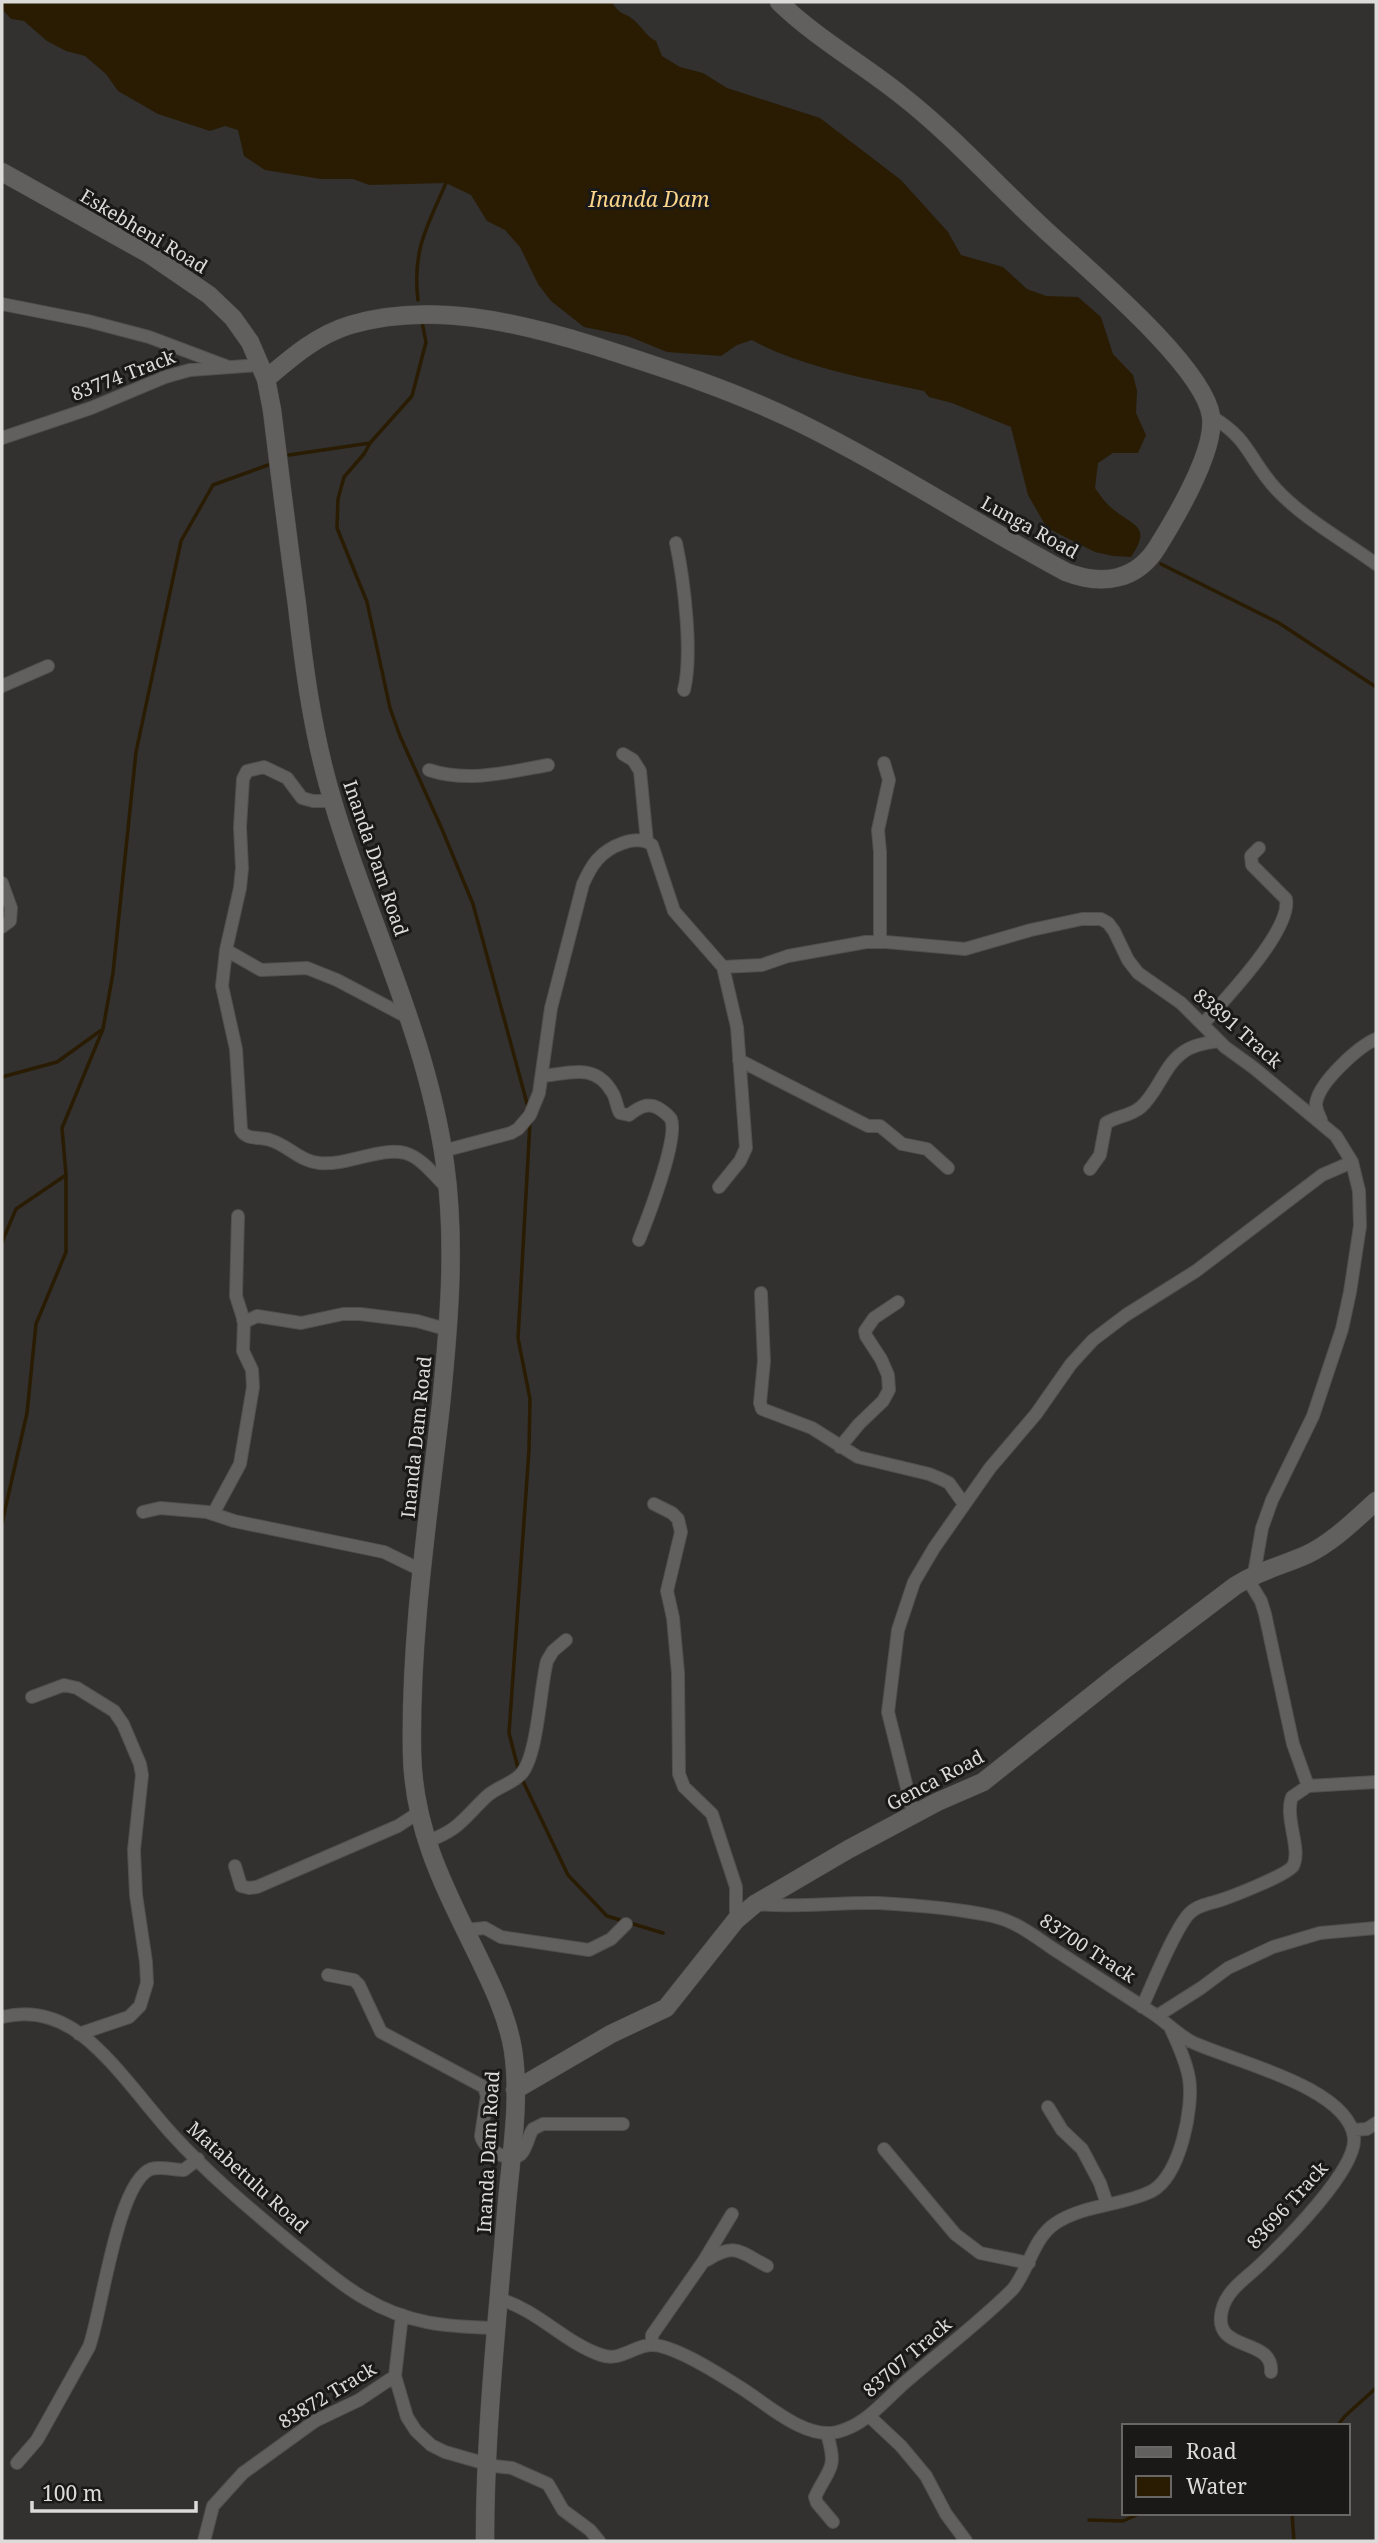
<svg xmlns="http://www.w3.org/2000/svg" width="1378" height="2543" font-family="'Noto Serif',serif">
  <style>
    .water { fill: #291c03 }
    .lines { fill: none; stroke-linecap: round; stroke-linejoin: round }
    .stream { stroke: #291c03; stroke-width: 3.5 }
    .street-casing { stroke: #504f4e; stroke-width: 14 }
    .secondary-casing { stroke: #504f4e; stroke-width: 19 }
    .street { stroke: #62605e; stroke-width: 12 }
    .secondary { stroke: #62605e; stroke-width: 18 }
    .labels { text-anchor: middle; stroke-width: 6; stroke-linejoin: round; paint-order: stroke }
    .street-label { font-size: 19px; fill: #dcdbda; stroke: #1a1918 }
    .water-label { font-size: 21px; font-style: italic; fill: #fcd58a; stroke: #1a1918 }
  </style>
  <rect width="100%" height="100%" fill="#32312f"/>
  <!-- water -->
  <path class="water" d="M2,2H612C621,17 624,11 635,21C643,28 646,36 656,41L662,56L680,67L703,73L727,88L820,118L901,180L948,232L961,255L1003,267L1027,289L1046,296L1078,297L1101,317L1113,354L1133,375L1137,391L1136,413L1146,435L1138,453H1113L1098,463L1095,488C1100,495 1106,504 1114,510C1136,527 1151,527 1131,557L1113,556L1095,552L1047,528L1028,495L1011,427L952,403L929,397L924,391C872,380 797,366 752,340L737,345L721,356L667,352L628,336L584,327L551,301L538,284L520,247L505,230L487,221L471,195L446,183L369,185L353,179H321L265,170L244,156L238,130L225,126L210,131L158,114L118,91L106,74L85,56L66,51L47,41L24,21L11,19L2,9Z"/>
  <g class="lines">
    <!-- stream -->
    <path class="stream" d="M418,300C412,250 427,227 446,183
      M370,443L364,454L344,477L338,499L337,528L367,602L390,708L400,736L441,827L473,904L528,1107
      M289,455L370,443L412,396L426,342L422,322
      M1161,564L1279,623L1376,687
      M2,1077L57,1062L103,1029
      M2,1242L16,1209L66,1175
      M2,1523L27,1413L36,1324L66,1252V1175L62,1128L103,1029L113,973L136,752L181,541L213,485L268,465
      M519,1772L509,1733L529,1450L530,1399L518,1338L530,1122
      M522,1779L568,1875L607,1916L663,1933
      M1337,2426L1345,2416L1376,2388
      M1292,2513L1294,2541
      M1089,2520L1123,2521L1141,2513"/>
    <!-- street casing -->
    <g class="street-casing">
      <path id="street" d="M2,304L88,321L149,337L226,366
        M1212,417C1250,439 1249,460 1276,489C1304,519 1343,540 1376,564
        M2,438L91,408L165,377L190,370L261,365
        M676,543C684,580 693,654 684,690
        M2,686L48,666
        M623,754L633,760L640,771L647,842
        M429,770C468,783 509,772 548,765
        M333,801H313L302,798L287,778L264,767L247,771L243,779L240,827L242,868L240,888L226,950L222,986L236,1049L241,1130C247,1141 259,1136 270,1140C288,1145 299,1161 319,1163C347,1166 379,1147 405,1153C421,1157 436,1177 447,1188
        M2,883L11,908L10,921L2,927
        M880,942V852L878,830L889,780L884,763
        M226,950L261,970L307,968L337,980L409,1018
        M723,967L762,965L788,956L866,942H886L965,949L1031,930L1082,919H1101L1108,923L1114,931L1128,960L1138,973L1181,1003L1225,1047L1254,1068L1336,1136L1352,1162L1359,1191L1360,1226L1350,1292L1342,1329L1313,1416L1272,1500L1262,1528L1254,1574
        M1203,1024C1224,1000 1292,930 1286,899L1252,865L1251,856L1259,848
        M739,1060L868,1126H880L902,1144L927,1149L948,1168
        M543,1076C571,1073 595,1063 612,1092C616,1097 616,1106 620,1113L629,1115C638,1108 647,1102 658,1108C663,1111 668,1115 671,1119C679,1138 647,1220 639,1240
        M1321,1120C1319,1115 1316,1110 1316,1104C1318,1083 1358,1047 1376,1039
        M443,1151L511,1133L518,1129L530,1115L539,1093L551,1008L583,884C587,875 591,867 597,860C608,847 636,833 652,845L674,911L723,967L737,1027L746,1148L740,1161L719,1187
        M1090,1169L1100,1155L1106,1123C1117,1116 1131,1116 1141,1107C1158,1092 1164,1066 1182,1053C1192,1045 1206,1043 1219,1041
        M761,1293L764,1361L760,1403L762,1409L812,1428L858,1457L929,1474L941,1479L949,1483L964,1504
        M243,1320H249L257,1316L301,1323L343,1314H360L417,1321L449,1330
        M840,1447L859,1424L883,1401L889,1390L888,1375L881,1359L866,1336L865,1331L874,1318L898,1302
        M654,1504L672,1513L678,1519L681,1532L667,1591L673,1618L678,1673L679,1774L684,1787L712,1814L736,1887V1920
        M143,1512L160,1508L207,1512L234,1521L384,1552L423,1571
        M213,1514L240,1464L253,1387L252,1370L243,1351L244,1321L236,1296L238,1216
        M1247,1578L1261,1601L1265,1614L1293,1744L1308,1786
        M32,1697L64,1685L77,1688L114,1711L123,1724L140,1764L142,1775L134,1850L136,1895L146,1962L147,1983L140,2006L129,2017L79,2034
        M914,1816L888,1712L898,1630L914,1582L934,1548L990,1468L1036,1414L1071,1364L1093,1340L1126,1315L1196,1271L1322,1175L1352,1162
        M426,1842C460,1829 461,1821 486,1797C496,1787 513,1784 522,1773C538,1753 540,1688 547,1661L553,1651L566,1640
        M235,1866L241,1886L249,1888L257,1887L398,1826L418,1813
        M755,1904C796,1908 836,1902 877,1903C915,1905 955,1908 992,1916C1015,1921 1033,1935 1052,1948C1086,1970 1120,1992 1154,2014C1167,2023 1178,2035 1192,2042C1232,2061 1349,2087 1354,2138C1357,2169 1286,2240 1262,2263C1247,2278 1227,2289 1222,2310C1211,2354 1274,2336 1271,2372
        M465,1930L485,1928L501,1937L589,1950L611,1939L626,1924
        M328,1975L354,1980L359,1985L381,2032L484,2087L487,2096L481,2136C483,2149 510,2164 521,2154C527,2148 528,2136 533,2129L543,2124H623
        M1142,2007C1151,1988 1177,1923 1191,1912C1198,1905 1212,1903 1221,1900C1233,1896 1287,1875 1293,1866C1302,1850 1284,1817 1292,1797L1308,1786L1376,1782
        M1157,2016L1201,1988L1228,1968L1273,1947L1320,1933L1376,1928
        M2,2017C27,2011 51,2015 73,2029C108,2051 142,2101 171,2133C207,2173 250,2209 292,2244C315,2262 339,2284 364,2298C407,2324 448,2327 496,2328
        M1048,2107L1062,2130L1082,2149L1100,2183L1107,2204
        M1353,2130L1367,2129L1376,2123
        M884,2149L955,2234L980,2253L1029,2263
        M707,2260C735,2242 740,2252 767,2266
        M499,2299C538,2310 565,2343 601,2355C621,2362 634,2345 652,2345C674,2345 719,2374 738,2386C765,2402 804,2440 837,2432C867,2425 886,2398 909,2379C944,2349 981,2321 1013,2289C1030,2267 1033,2238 1056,2223C1085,2204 1123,2206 1152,2191C1180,2176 1194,2107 1189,2078C1186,2061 1178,2044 1171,2029
        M402,2315L395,2376L407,2417L416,2431L431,2445L445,2452L494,2466L512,2468L548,2484L563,2510L590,2530L599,2541
        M652,2345V2335L703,2262L732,2214
        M869,2416L901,2446L926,2476L946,2514L966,2541
        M827,2434C838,2470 829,2467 815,2497L817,2503L833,2522
        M17,2463L37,2440L89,2347C102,2312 117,2182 151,2169C161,2166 174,2170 184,2170L198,2159
        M204,2541L213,2506L243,2473L315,2421L359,2400L395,2376"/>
    </g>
    <!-- secondary casing -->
    <g class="secondary-casing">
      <path id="secondary" d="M2,172L149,254L209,295L233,318L250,342L266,379L272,410C280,475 288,540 297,605C304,667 312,728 329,788C364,914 427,1032 445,1164C456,1243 449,1324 441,1404C428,1519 410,1636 412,1752C413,1826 442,1883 474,1948C490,1981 507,2014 513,2050C521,2103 510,2161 506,2214C497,2323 485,2432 485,2541
        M266,379C292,357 317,335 350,325C430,301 517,322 595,346C664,368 732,390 798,422C890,467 976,524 1066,572C1102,586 1137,581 1158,546C1176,517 1216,450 1211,416C1203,364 1080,263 1040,225C993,181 951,134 901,95C861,63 816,38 779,2
        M515,2090L611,2034L666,2008L736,1920L755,1904L849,1849L937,1802L983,1782L1120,1673L1235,1586C1258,1571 1281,1566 1306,1555C1332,1543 1355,1520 1376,1501"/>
    </g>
    <!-- street -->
    <use href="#street" class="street"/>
    <!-- secondary -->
    <use href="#secondary" class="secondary"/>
  </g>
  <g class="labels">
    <!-- street labels -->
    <g class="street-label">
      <text transform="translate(144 231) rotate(31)" y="7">Eskebheni Road</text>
      <text transform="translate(123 375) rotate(-21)" y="7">83774 Track</text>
      <text transform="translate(1030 527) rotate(29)" y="7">Lunga Road</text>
      <text transform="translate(376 858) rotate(71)" y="7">Inanda Dam Road</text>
      <text transform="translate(1238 1028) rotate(41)" y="7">83891 Track</text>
      <text transform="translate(416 1437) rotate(-84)" y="7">Inanda Dam Road</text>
      <text transform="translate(935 1780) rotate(-28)" y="7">Genca Road</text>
      <text transform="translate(1088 1948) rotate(33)" y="7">83700 Track</text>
      <text transform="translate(488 2152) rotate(-87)" y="7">Inanda Dam Road</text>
      <text transform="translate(248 2177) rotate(42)" y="7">Matabetulu Road</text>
      <text transform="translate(1287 2205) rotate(-48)" y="7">83696 Track</text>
      <text transform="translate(907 2357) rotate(-41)" y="7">83707 Track</text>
      <text transform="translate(327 2395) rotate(-31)" y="7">83872 Track</text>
    </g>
    <!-- water labels -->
    <g class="water-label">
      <text x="649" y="207">Inanda Dam</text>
    </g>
  </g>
  <!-- border -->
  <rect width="1378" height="2543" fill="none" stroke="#dcdbda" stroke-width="7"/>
  <!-- legend -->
  <rect x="1122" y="2424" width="228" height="91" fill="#1a1918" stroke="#686766" stroke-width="2"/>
  <rect x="1136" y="2447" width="35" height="10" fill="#62605e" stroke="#686766" stroke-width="2"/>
  <text x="1186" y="2459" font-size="21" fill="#dcdbda">Road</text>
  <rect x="1136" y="2476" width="35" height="21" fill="#291c03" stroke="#686766" stroke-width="2"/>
  <text x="1186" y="2494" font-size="21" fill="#dcdbda">Water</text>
  <!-- scale -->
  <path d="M32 2501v10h164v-10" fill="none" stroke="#dcdbda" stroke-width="3.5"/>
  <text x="42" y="2501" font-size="21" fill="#dcdbda" stroke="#1a1918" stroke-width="5" paint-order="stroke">100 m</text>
</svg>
